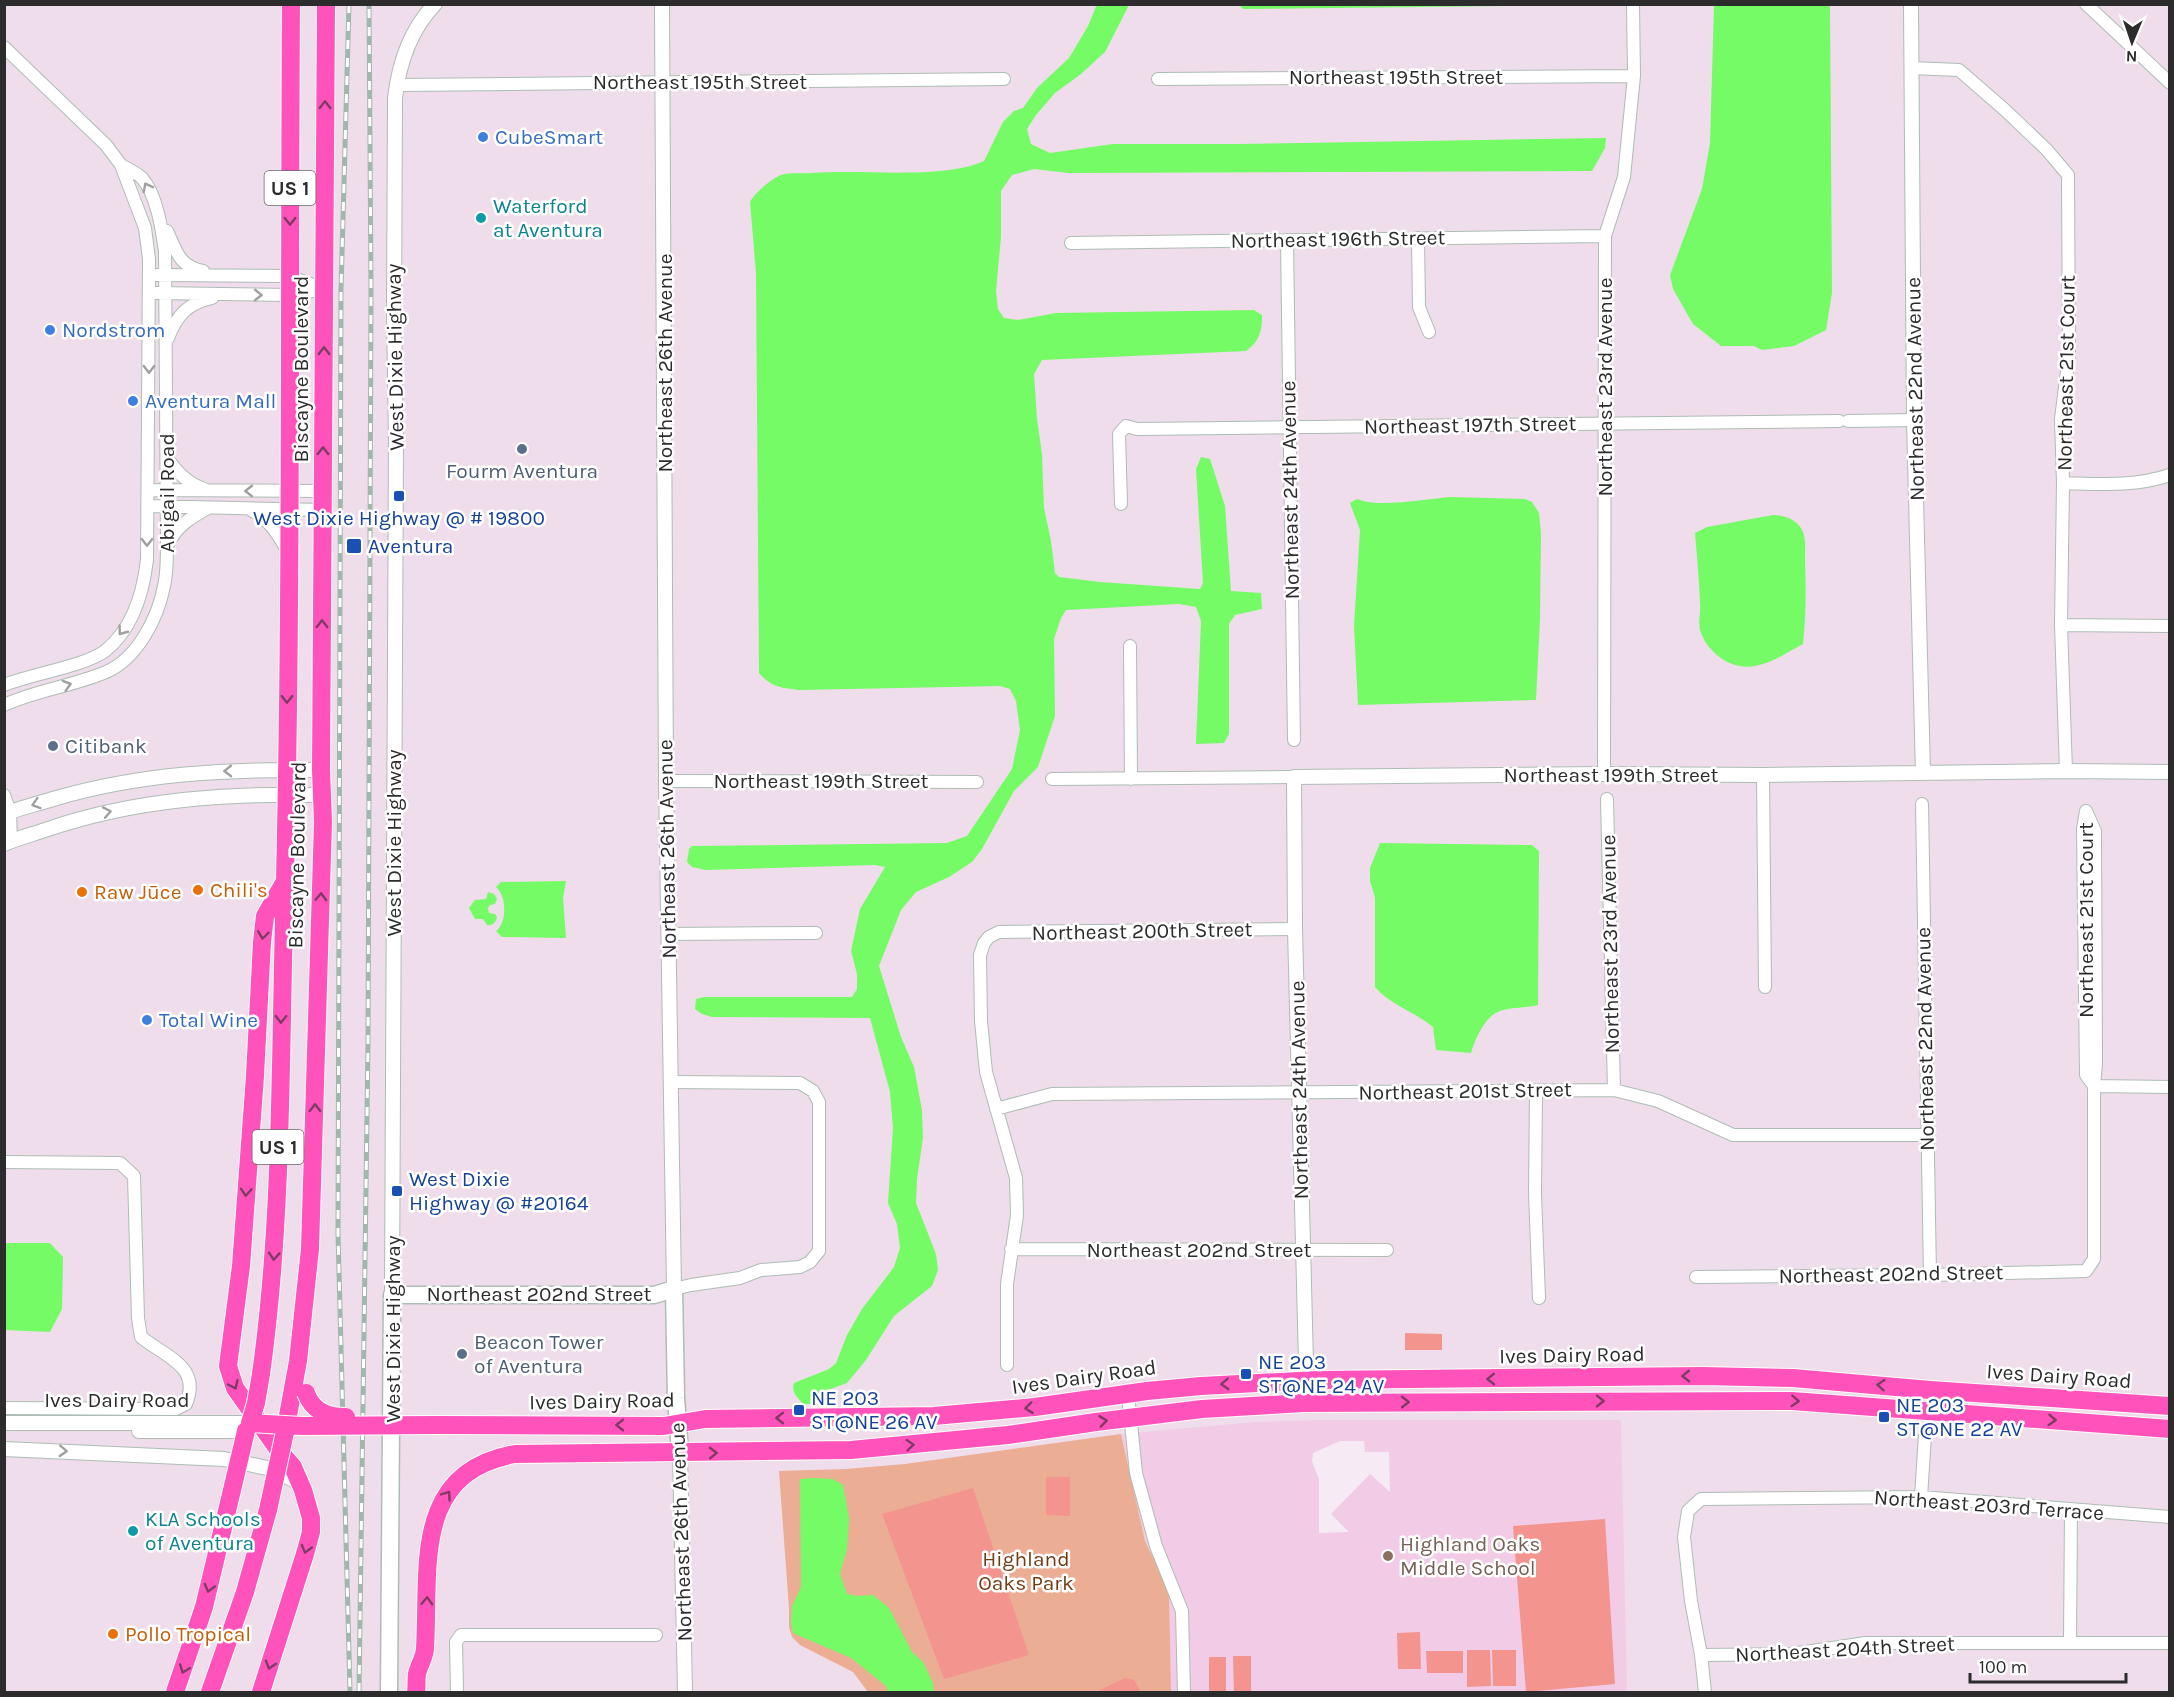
<svg xmlns="http://www.w3.org/2000/svg" width="2174" height="1697" font-family="Karla,sans-serif">
  <style>
    .education { fill: #f2cbe6 }
    .green { fill: #ebad94 }
    .pitch { fill: #f3948f }
    .plaza { fill: #f6ebf4 }
    .water { fill: #75fb66 }
    .lines { fill: none; stroke-linecap: round; stroke-linejoin: round }
    .minor-casing { stroke: #adbdb4; stroke-width: 14 }
    .tertiary-casing { stroke: #adbdb4; stroke-width: 16 }
    .secondary-casing { stroke: #adbdb4; stroke-width: 19 }
    .primary-casing { stroke: #fff; stroke-width: 20 }
    .minor { stroke: #fff; stroke-width: 12 }
    .tertiary { stroke: #fff; stroke-width: 14 }
    .secondary { stroke: #fff; stroke-width: 16 }
    .primary { stroke: #ff52ba; stroke-width: 18 }
    .rail-casing { stroke: #9fb8ab; stroke-width: 5 }
    .rail { stroke: #fff; stroke-width: 3; stroke-dasharray: 9; stroke-linecap: butt }
    .primary-bridge-casing { stroke: #fff; stroke-width: 20; stroke-linecap: butt }
    .primary-bridge { stroke: #ff52ba; stroke-width: 18 }
    .oneway { stroke: #803b65 }
    .oneway2 { stroke: #a0a0a0 }
    .shop-dot { fill: #3f7fe0; stroke: #fff; stroke-width: 2 }
    .culture-dot { fill: #0f9aa8; stroke: #fff; stroke-width: 2 }
    .service-dot { fill: #5c6f8a; stroke: #fff; stroke-width: 2 }
    .transit-dot { fill: #1a4fb4; stroke: #fff; stroke-width: 2 }
    .food-dot { fill: #e8710a; stroke: #fff; stroke-width: 2 }
    .education-dot { fill: #8d6e63; stroke: #fff; stroke-width: 2 }
    .labels { text-anchor: middle; stroke-width: 5; stroke-linejoin: round; paint-order: stroke }
    .shield { fill: #fff; stroke: #6b6b6b; stroke-width: 1.5 }
    .shield-label { font-size: 20px; font-weight: bold; fill: #2c2c2c }
    .street-label { font-size: 21px; fill: #2c2c2c; stroke: #fff }
    .shop-label { font-size: 21px; fill: #366cbe; stroke: #fff; text-anchor: start }
    .culture-label { font-size: 21px; fill: #0d838f; stroke: #fff; text-anchor: start }
    .service-label { font-size: 21px; fill: #4e5e75; stroke: #fff; text-anchor: start }
    .transit-label { font-size: 21px; fill: #164399; stroke: #fff; text-anchor: start }
    .food-label { font-size: 21px; fill: #c56008; stroke: #fff; text-anchor: start }
    .education-label { font-size: 21px; fill: #785e54; stroke: #fff; text-anchor: start }
    .park-label { font-size: 21px; fill: #723b13; stroke: #fff }
  </style>
  <rect width="100%" height="100%" fill="#efddeb"/>
  <!-- education -->
  <path class="education" d="M1320,1420H1621L1627,1692H1171L1169,1590L1145,1541L1121,1434L1256,1422Z"/>
  <!-- green -->
  <path class="green" d="M1121,1434L1145,1541L1169,1590L1171,1692H868L853,1672L800,1645L792,1637L789,1627V1608L779,1471L846,1469L905,1464Z"/>
  <!-- pitch -->
  <path class="pitch" d="M1405,1333L1442,1334V1350H1405Z
    M1046,1477H1070V1516L1046,1515Z
    M973,1488L1029,1655L944,1679L882,1514Z
    M1605,1519L1615,1684L1526,1692L1513,1526Z
    M1420,1632L1421,1669H1398L1397,1633Z
    M1467,1650H1490L1491,1686L1467,1687Z
    M1492,1650H1516V1686H1493Z
    M1426,1651H1463V1673H1427Z
    M1233,1656H1251V1692H1234Z
    M1209,1657H1226V1692H1209Z
    M1125,1678L1134,1680L1141,1692H1096Z"/>
  <!-- plaza -->
  <path class="plaza" d="M1340,1441H1364L1365,1452H1389L1390,1492L1370,1474L1331,1514L1349,1532L1319,1533V1479L1312,1462L1313,1453Z"/>
  <!-- water -->
  <path class="water" d="M1097,4L1129,5L1105,52L1081,74L1055,93L1036,115L1027,129L1031,144L1050,153L1113,144H1237L1606,138L1605,148L1592,171L1068,173L1034,169L1012,175L1001,191V237L996,291L998,309L1004,318L1018,320L1056,313L1254,310L1262,315C1262,331 1260,341 1246,351L1042,360L1034,374L1037,419L1042,454L1044,508L1051,541L1055,573L1059,577L1100,582L1200,589L1203,583L1196,469L1201,457L1210,459L1225,506L1231,591L1261,593L1262,609L1235,615L1229,624V734L1224,743L1196,744L1201,621L1196,607L1179,604L1066,610L1061,618L1054,639L1055,716L1038,767L1014,791L982,849L972,862L949,877L916,892L901,910L879,966L901,1037L914,1067L922,1110L923,1138L917,1179L916,1203L936,1254L938,1270L932,1286L894,1316L866,1360L847,1383L820,1393L817,1404H803C797,1397 791,1392 794,1383L829,1369L836,1363L847,1335L862,1309L894,1267L900,1248L897,1224L888,1203L893,1128L890,1092L870,1018L712,1017L702,1014L695,1009L696,999L704,997H852L857,989V974L851,951L860,909L885,867L875,865L706,870L692,867L687,862L689,849L692,846L947,843L967,836L1012,769L1020,730L1016,701L1010,689L1000,686L799,690C781,688 771,687 759,673L756,273L750,202C754,194 772,178 781,175C790,172 804,174 813,173C861,169 943,180 984,161L1003,122L1014,111L1023,108L1037,88L1069,58L1088,26Z
    M1226,5L1589,4V5L1243,9L1240,6Z
    M1714,5H1830L1832,293L1826,330L1794,346L1762,350L1754,346H1721L1693,324L1673,289L1670,275L1702,189L1710,143Z
    M1450,497L1525,499L1532,502L1539,513L1541,533L1540,619L1536,700L1358,705L1354,626L1360,530L1350,503L1357,499C1377,508 1426,499 1450,497Z
    M1773,515C1785,515 1798,520 1803,532C1806,541 1805,551 1805,560C1806,589 1806,616 1803,644C1774,660 1748,679 1718,656C1709,648 1704,642 1700,630C1698,622 1701,611 1700,602C1699,579 1697,556 1695,533L1707,527Z
    M1380,843L1532,845L1539,851L1538,1005C1527,1008 1510,1007 1500,1011C1485,1016 1475,1039 1471,1053L1436,1050L1433,1027C1416,1013 1388,1003 1375,987V898L1370,881V868Z
    M566,881L563,898L566,938L502,937L496,931C507,923 507,896 496,887L501,882Z
    M488,892L494,894L497,899L495,904L490,905L488,908L489,913L495,914L497,917C496,923 492,926 487,925L483,919H475L469,908L475,900L486,899Z
    M4,1243H50L63,1257L62,1309L50,1332L5,1330Z
    M812,1478L833,1479L843,1485L849,1518L847,1549L840,1574L847,1594L858,1596L873,1595L889,1608L912,1652L923,1662L933,1683L934,1692H888L886,1686L851,1658L793,1633L791,1623L792,1606L801,1587L800,1479Z"/>
  <g class="lines">
    <!-- minor casing -->
    <g class="minor-casing">
      <path id="minor" d="M2086,4L2170,83
        M4,47L106,145L121,165L145,228L149,259L147,560C143,594 133,629 105,651C85,666 31,674 4,685
        M1911,68L1959,70L2005,110L2047,150L2068,175L2069,355L2061,419L2063,483L2061,625L2066,771
        M1158,79L1634,76
        M397,85L1004,79
        M167,231C176,250 179,267 203,271
        M1418,238L1419,307L1429,332
        M1287,240L1294,740
        M1071,243L1605,236
        M157,275L289,276L324,289
        M156,293L289,295L324,289
        M168,338C177,315 188,303 212,298
        M1848,421L1914,420
        M167,458C177,472 187,483 204,489
        M2063,483C2100,484 2134,487 2170,475
        M148,490L323,491
        M1121,504L1119,434L1126,426L1137,429L1839,421
        M148,506L322,510
        M251,510C271,521 277,533 288,552
        M168,544C177,526 190,518 208,508
        M2061,625L2170,626
        M1130,646L1131,779
        M4,705C37,690 73,686 106,672C137,659 158,618 164,586C167,573 167,559 167,545L165,252C162,230 157,195 142,178C137,173 128,169 121,165
        M1604,774L1605,236L1624,177L1634,76L1633,4
        M1763,775L1765,987
        M1052,779L1294,777
        M666,781L977,782
        M4,795L10,812L11,841
        M1607,799L1614,1090
        M1922,804L1930,1275
        M2086,811L2083,829L2086,1075L2094,1086
        M669,934L816,933
        M671,1082L800,1083L813,1091L819,1102V1251L810,1262L800,1267L761,1270L740,1278L691,1285L674,1289
        M2094,1086L2170,1087
        M1536,1091L1535,1194L1539,1298
        M996,1109L1052,1094L1614,1090L1658,1101L1733,1135H1927
        M4,1162L120,1163L134,1176L138,1318L141,1337C164,1356 202,1366 186,1404L176,1409L4,1408
        M1011,1249L1387,1250
        M1696,1277L1930,1275L2086,1271L2094,1259V1086L2096,1063L2095,831L2086,811
        M1007,1365V1284L1017,1215L1016,1178L986,1072L981,1021L980,955L984,943L989,937L999,932L1295,929
        M1128,1394L1136,1473L1156,1546L1182,1611L1184,1692
        M1921,1497L1925,1435
        M2070,1643L2071,1510
        M1701,1655L1792,1654L1866,1643H2170
        M457,1692L456,1642L461,1635H656
        M1705,1692L1701,1655L1691,1601L1684,1537L1688,1511L1701,1499L1921,1497L2170,1517"/>
    </g>
    <!-- tertiary casing -->
    <g class="tertiary-casing">
      <path id="tertiary" d="M662,4L666,781L674,1289
        M1911,4L1914,420L1923,773
        M4,814C20,808 37,804 53,799C141,773 229,769 321,770
        M4,844C18,838 34,834 48,829C136,799 229,793 322,795
        M392,1295L396,442L394,313L395,98C399,63 410,30 435,4
        M1304,1403L1306,1363L1295,929L1294,777L1604,774L1763,775L2066,771L2170,772
        M4,1423H250
        M139,1431H245
        M4,1449L224,1459L272,1469L299,1483
        M680,1453L685,1692"/>
    </g>
    <!-- secondary casing -->
    <g class="secondary-casing">
      <path id="secondary" d="M389,1692L392,1295H654L674,1289L676,1398L680,1453"/>
    </g>
    <!-- primary casing -->
    <g class="primary-casing">
      <path id="primary" d="M261,1374C282,1224 280,1072 284,921C292,615 289,310 291,4
        M434,1425L664,1426L705,1419L934,1416L1035,1407L1147,1391L1201,1386L1318,1380L1703,1376L1793,1378L1930,1390L2170,1406
        M285,1432L298,1361L310,1249L323,822L321,770L326,4
        M175,1692L204,1607L232,1490
        M210,1692L245,1592L268,1510
        M261,1692L305,1554L311,1532V1518L303,1490L293,1467L280,1452L235,1388L228,1366L241,1266L255,1076L262,942L265,916L284,883
        M416,1692C417,1687 416,1680 417,1674C419,1665 425,1657 425,1648C430,1570 411,1472 515,1454L851,1450L1008,1435L1096,1422L1202,1409L1304,1403L1792,1401L2170,1429"/>
    </g>
    <!-- minor -->
    <use href="#minor" class="minor"/>
    <!-- tertiary -->
    <use href="#tertiary" class="tertiary"/>
    <!-- secondary -->
    <use href="#secondary" class="secondary"/>
    <!-- primary -->
    <use href="#primary" class="primary"/>
    <!-- rail casing -->
    <g class="rail-casing">
      <path id="rail" d="M349,4L341,290L338,1233L350,1692
        M359,1692L368,1043L371,288L369,4"/>
    </g>
    <!-- rail -->
    <use href="#rail" class="rail"/>
    <!-- primary-bridge casing -->
    <g class="primary-bridge-casing">
      <path id="primary-bridge" d="M261,1374L256,1403L250,1423L302,1426L434,1425
        M306,1393C313,1412 328,1417 346,1417
        M232,1490L246,1431
        M268,1510L285,1432"/>
    </g>
    <!-- primary-bridge -->
    <use href="#primary-bridge" class="primary-bridge"/>
  </g>
  <!-- one-way arrows -->
  <defs><path id="oneway-chevron" d="M-2-3.5L2.5 0L-2 3.5" fill="none" stroke-width="1.6" stroke-linecap="round" stroke-linejoin="round" transform="scale(1.5)"/></defs>
  <g class="oneway">
    <use href="#oneway-chevron" transform="translate(325 105) rotate(-90)"/>
    <use href="#oneway-chevron" transform="translate(290 221) rotate(90)"/>
    <use href="#oneway-chevron" transform="translate(324 351) rotate(-90)"/>
    <use href="#oneway-chevron" transform="translate(323 451) rotate(-90)"/>
    <use href="#oneway-chevron" transform="translate(322 624) rotate(-90)"/>
    <use href="#oneway-chevron" transform="translate(287 699) rotate(90)"/>
    <use href="#oneway-chevron" transform="translate(321 897) rotate(-88)"/>
    <use href="#oneway-chevron" transform="translate(263 935) rotate(97)"/>
    <use href="#oneway-chevron" transform="translate(281 1019) rotate(91)"/>
    <use href="#oneway-chevron" transform="translate(315 1108) rotate(-89)"/>
    <use href="#oneway-chevron" transform="translate(246 1192) rotate(94)"/>
    <use href="#oneway-chevron" transform="translate(274 1256) rotate(94)"/>
    <use href="#oneway-chevron" transform="translate(1686 1376) rotate(179)"/>
    <use href="#oneway-chevron" transform="translate(1491 1379) rotate(179)"/>
    <use href="#oneway-chevron" transform="translate(1225 1384) rotate(177)"/>
    <use href="#oneway-chevron" transform="translate(234 1385) rotate(65)"/>
    <use href="#oneway-chevron" transform="translate(1881 1385) rotate(-175)"/>
    <use href="#oneway-chevron" transform="translate(1600 1401)"/>
    <use href="#oneway-chevron" transform="translate(1795 1401) rotate(3)"/>
    <use href="#oneway-chevron" transform="translate(1405 1402)"/>
    <use href="#oneway-chevron" transform="translate(1029 1408) rotate(173)"/>
    <use href="#oneway-chevron" transform="translate(780 1418) rotate(180)"/>
    <use href="#oneway-chevron" transform="translate(2052 1420) rotate(4)"/>
    <use href="#oneway-chevron" transform="translate(1103 1421) rotate(-7)"/>
    <use href="#oneway-chevron" transform="translate(620 1425) rotate(-180)"/>
    <use href="#oneway-chevron" transform="translate(910 1445) rotate(-5)"/>
    <use href="#oneway-chevron" transform="translate(713 1453) rotate(-1)"/>
    <use href="#oneway-chevron" transform="translate(447 1495) rotate(-54)"/>
    <use href="#oneway-chevron" transform="translate(306 1549) rotate(105)"/>
    <use href="#oneway-chevron" transform="translate(209 1588) rotate(105)"/>
    <use href="#oneway-chevron" transform="translate(427 1601) rotate(-88)"/>
    <use href="#oneway-chevron" transform="translate(270 1665) rotate(107)"/>
    <use href="#oneway-chevron" transform="translate(184 1669) rotate(110)"/>
  </g>
  <g class="oneway2">
    <use href="#oneway-chevron" transform="translate(147 187) rotate(-118)"/>
    <use href="#oneway-chevron" transform="translate(258 295) rotate(1)"/>
    <use href="#oneway-chevron" transform="translate(149 369) rotate(90)"/>
    <use href="#oneway-chevron" transform="translate(249 491) rotate(-180)"/>
    <use href="#oneway-chevron" transform="translate(147 542) rotate(90)"/>
    <use href="#oneway-chevron" transform="translate(122 631) rotate(127)"/>
    <use href="#oneway-chevron" transform="translate(67 685) rotate(-16)"/>
    <use href="#oneway-chevron" transform="translate(228 771) rotate(179)"/>
    <use href="#oneway-chevron" transform="translate(36 804) rotate(163)"/>
    <use href="#oneway-chevron" transform="translate(107 812) rotate(-11)"/>
    <use href="#oneway-chevron" transform="translate(63 1451) rotate(3)"/>
  </g>
  <!-- markers -->
  <g class="shop-dot">
    <circle cx="483" cy="137" r="6"/>
    <circle cx="50" cy="330" r="6"/>
    <circle cx="133" cy="401" r="6"/>
    <circle cx="147" cy="1020" r="6"/>
  </g>
  <g class="culture-dot">
    <circle cx="481" cy="218" r="6"/>
    <circle cx="133" cy="1531" r="6"/>
  </g>
  <g class="service-dot">
    <circle cx="522" cy="449" r="6"/>
    <circle cx="53" cy="746" r="6"/>
    <circle cx="462" cy="1354" r="6"/>
  </g>
  <g class="transit-dot">
    <rect x="393" y="490" width="12" height="12" rx="3"/>
    <rect x="346" y="538" width="16" height="16" rx="3"/>
    <rect x="391" y="1185" width="12" height="12" rx="3"/>
    <rect x="1240" y="1368" width="12" height="12" rx="3"/>
    <rect x="793" y="1404" width="12" height="12" rx="3"/>
    <rect x="1878" y="1411" width="12" height="12" rx="3"/>
  </g>
  <g class="food-dot">
    <circle cx="198" cy="890" r="6"/>
    <circle cx="82" cy="892" r="6"/>
    <circle cx="113" cy="1634" r="6"/>
  </g>
  <circle class="education-dot" cx="1388" cy="1556" r="6"/>
  <g class="labels">
    <!-- shield labels -->
    <g class="shield">
      <rect x="264.5" y="171" width="51" height="34" rx="4.5"/>
      <rect x="252.5" y="1130" width="51" height="34" rx="4.5"/>
    </g>
    <g class="shield-label">
      <text x="290" y="195">US 1</text>
      <text x="278" y="1154">US 1</text>
    </g>
    <!-- street labels -->
    <g class="street-label">
      <text x="1396" y="84">Northeast 195th Street</text>
      <text x="700" y="89">Northeast 195th Street</text>
      <text transform="translate(1338 239) rotate(-1)" y="7">Northeast 196th Street</text>
      <text transform="translate(395 357) rotate(-91)" y="7">West Dixie Highway</text>
      <text transform="translate(665 363) rotate(-90)" y="7">Northeast 26th Avenue</text>
      <text transform="translate(301 369) rotate(-90)" y="7">Biscayne Boulevard</text>
      <text transform="translate(2066 373) rotate(-89)" y="7">Northeast 21st Court</text>
      <text transform="translate(1605 387) rotate(-90)" y="7">Northeast 23rd Avenue</text>
      <text transform="translate(1915 389) rotate(-91)" y="7">Northeast 22nd Avenue</text>
      <text transform="translate(1470 425) rotate(-1)" y="7">Northeast 197th Street</text>
      <text transform="translate(1290 490) rotate(-91)" y="7">Northeast 24th Avenue</text>
      <text transform="translate(167 493) rotate(-90)" y="7">Abigail Road</text>
      <text x="1611" y="782">Northeast 199th Street</text>
      <text x="821" y="788">Northeast 199th Street</text>
      <text transform="translate(394 843) rotate(-90)" y="7">West Dixie Highway</text>
      <text transform="translate(667 849) rotate(-91)" y="7">Northeast 26th Avenue</text>
      <text transform="translate(297 855) rotate(-89)" y="7">Biscayne Boulevard</text>
      <text transform="translate(2086 920) rotate(-90)" y="7">Northeast 21st Court</text>
      <text transform="translate(1142 931) rotate(-1)" y="7">Northeast 200th Street</text>
      <text transform="translate(1610 944) rotate(-91)" y="7">Northeast 23rd Avenue</text>
      <text transform="translate(1925 1039) rotate(-91)" y="7">Northeast 22nd Avenue</text>
      <text transform="translate(1299 1090) rotate(-91)" y="7">Northeast 24th Avenue</text>
      <text transform="translate(1465 1091) rotate(-1)" y="7">Northeast 201st Street</text>
      <text x="1199" y="1257">Northeast 202nd Street</text>
      <text transform="translate(1891 1274) rotate(-1)" y="7">Northeast 202nd Street</text>
      <text x="539" y="1301">Northeast 202nd Street</text>
      <text transform="translate(393 1329) rotate(-90)" y="7">West Dixie Highway</text>
      <text transform="translate(1572 1355) rotate(-1)" y="7">Ives Dairy Road</text>
      <text transform="translate(2059 1376) rotate(4)" y="7">Ives Dairy Road</text>
      <text transform="translate(1084 1377) rotate(-8)" y="7">Ives Dairy Road</text>
      <text x="117" y="1407">Ives Dairy Road</text>
      <text transform="translate(602 1401) rotate(-1)" y="7">Ives Dairy Road</text>
      <text transform="translate(1989 1505) rotate(4)" y="7">Northeast 203rd Terrace</text>
      <text transform="translate(681 1532) rotate(-92)" y="7">Northeast 26th Avenue</text>
      <text transform="translate(1845 1649) rotate(-3)" y="7">Northeast 204th Street</text>
    </g>
    <!-- shop labels -->
    <g class="shop-label">
      <text x="495" y="144">CubeSmart</text>
      <text x="62" y="337">Nordstrom</text>
      <text x="145" y="408">Aventura Mall</text>
      <text x="159" y="1027">Total Wine</text>
    </g>
    <!-- culture labels -->
    <g class="culture-label">
      <text x="493" y="213">Waterford<tspan x="493" dy="24">at Aventura</tspan></text>
      <text x="145" y="1526">KLA Schools<tspan x="145" dy="24">of Aventura</tspan></text>
    </g>
    <!-- service labels -->
    <g class="service-label">
      <text x="522" y="478" text-anchor="middle">Fourm Aventura</text>
      <text x="65" y="753">Citibank</text>
      <text x="474" y="1349">Beacon Tower<tspan x="474" dy="24">of Aventura</tspan></text>
    </g>
    <!-- transit labels -->
    <g class="transit-label">
      <text x="399" y="525" text-anchor="middle">West Dixie Highway @ # 19800</text>
      <text x="368" y="553">Aventura</text>
      <text x="409" y="1186">West Dixie<tspan x="409" dy="24">Highway @ #20164</tspan></text>
      <text x="1258" y="1369">NE 203<tspan x="1258" dy="24">ST@NE 24 AV</tspan></text>
      <text x="811" y="1405">NE 203<tspan x="811" dy="24">ST@NE 26 AV</tspan></text>
      <text x="1896" y="1412">NE 203<tspan x="1896" dy="24">ST@NE 22 AV</tspan></text>
    </g>
    <!-- food labels -->
    <g class="food-label">
      <text x="210" y="897">Chili's</text>
      <text x="94" y="899">Raw Jūce</text>
      <text x="125" y="1641">Pollo Tropical</text>
    </g>
    <!-- education labels -->
    <g class="education-label">
      <text x="1400" y="1551">Highland Oaks<tspan x="1400" dy="24">Middle School</tspan></text>
    </g>
    <!-- park labels -->
    <g class="park-label">
      <text x="1026" y="1566">Highland<tspan x="1026" dy="24">Oaks Park</tspan></text>
    </g>
  </g>
  <!-- border -->
  <rect width="2174" height="1697" fill="none" stroke="#2c2c2c" stroke-width="12"/>
  <!-- north arrow -->
  <g transform="translate(2132 42) rotate(182)" stroke="#ffffff" stroke-width="4.5" paint-order="stroke">
  <path d="M0-4.5L10 22L0 15L-10 22Z" fill="#2c2c2c"/>
  <text y="-9" font-size="16" font-weight="bold" text-anchor="middle" fill="#2c2c2c">N</text>
  </g>
  <!-- scale -->
  <path d="M1970 1673v9h156v-9" fill="none" stroke="#2c2c2c" stroke-width="3"/>
  <text x="1979" y="1673" font-size="18" fill="#2c2c2c" stroke="#ffffff" stroke-width="4.5" paint-order="stroke">100 m</text>
</svg>
